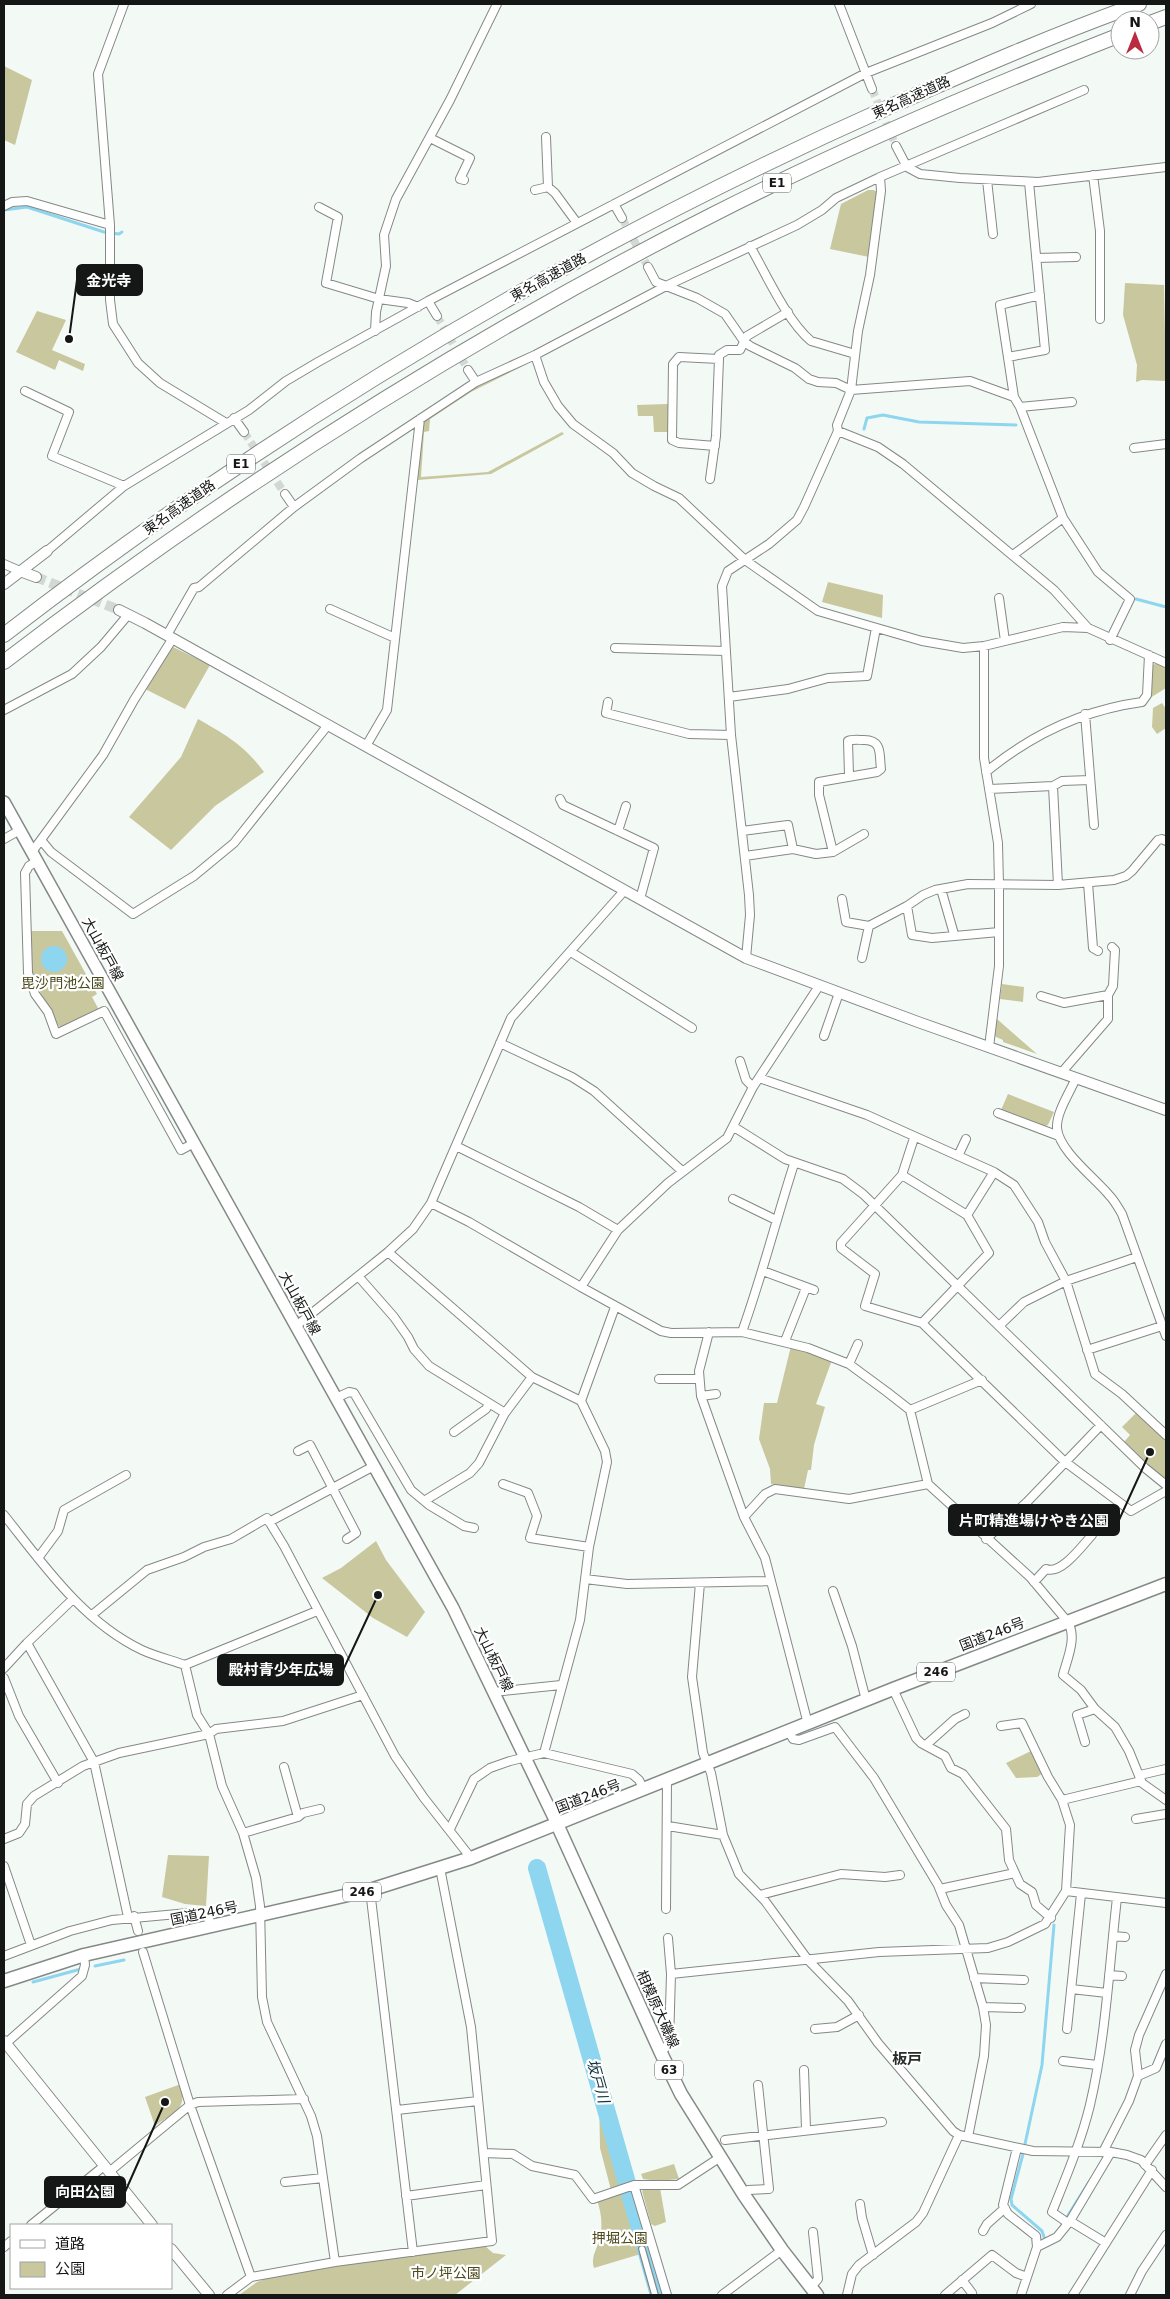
<svg xmlns="http://www.w3.org/2000/svg" width="1170" height="2299" font-family="'DejaVu Sans','Noto Sans JP',sans-serif">
  <style>
    .green { fill: #c9c79d }
    .water { fill: #8ed5ef }
    .lines { fill: none; stroke-linecap: round; stroke-linejoin: round }
    .stream { stroke: #8ed5ef; stroke-width: 3 }
    .river { stroke: #8ed5ef; stroke-width: 18 }
    .minor-tunnel { stroke: #d2d8d4; stroke-width: 8; stroke-dasharray: 8 4; stroke-linecap: butt }
    .tertiary-tunnel { stroke: #d2d8d4; stroke-width: 10; stroke-dasharray: 10 5; stroke-linecap: butt }
    .pedestrian-casing { stroke: #848986; stroke-width: 8 }
    .minor-casing { stroke: #848986; stroke-width: 10 }
    .tertiary-casing { stroke: #848986; stroke-width: 12 }
    .secondary-casing { stroke: #848986; stroke-width: 14 }
    .primary-casing { stroke: #848986; stroke-width: 15 }
    .trunk-casing { stroke: #848986; stroke-width: 15 }
    .motorway-casing { stroke: #848986; stroke-width: 16 }
    .pedestrian { stroke: #fff; stroke-width: 5.5 }
    .minor { stroke: #fff; stroke-width: 8 }
    .tertiary { stroke: #fff; stroke-width: 10 }
    .secondary { stroke: #fff; stroke-width: 11 }
    .primary { stroke: #fff; stroke-width: 12 }
    .trunk { stroke: #fff; stroke-width: 12 }
    .motorway { stroke: #fff; stroke-width: 14 }
    .labels { text-anchor: middle; stroke-width: 4.5; stroke-linejoin: round; paint-order: stroke }
    .shield { fill: #fff; stroke: #5b5d5c; stroke-width: 1 }
    .shield-label { font-size: 12px; font-weight: bold; fill: #151716 }
    .street-label { font-size: 14px; fill: #151716; stroke: #fff }
    .park-label { font-size: 14px; fill: #4c491b; stroke: #fff }
    .neighbourhood-label { font-size: 15px; font-weight: bold; fill: #282d2b; stroke: #fff }
    .water-label { font-size: 15px; font-style: italic; fill: #123540; stroke: #fff }
    .leader { fill: none; stroke: #151716; stroke-width: 2 }
    .callout-dot { fill: #151716; stroke: #fff; stroke-width: 2 }
    .callout { fill: #151716; stroke: #151716; stroke-width: 2 }
    .callout-label { font-size: 15px; text-anchor: middle; font-weight: bold; fill: #fff }
  </style>
  <rect width="100%" height="100%" fill="#f3faf6"/>
  <!-- green -->
  <path class="green" d="M4,66L32,80L15,145L4,140Z
    M868,190H874L878,193L869,257L830,249L841,204Z
    M1125,283L1164,285L1166,381L1142,380L1136,382L1137,365L1123,315Z
    M37,311L66,320L52,350L85,364L83,371L59,360L55,370L16,352Z
    M523,363L527,364L471,392L430,419L429,431L424,432L421,477L488,472L562,432L564,434L491,474L418,480L422,421L470,390Z
    M668,404V432H654L653,416H638L637,405Z
    M828,582L883,595L882,618L822,602Z
    M171,646L210,665L185,709L145,689Z
    M1156,663L1166,667V688L1150,698L1152,666Z
    M1162,703L1166,709V728L1157,734L1152,727L1153,708Z
    M198,719C226,735 244,745 264,772L215,806L171,850L129,817L181,757Z
    M30,931H62L97,994L92,997L98,1008L96,1012L61,1028C55,1023 54,1015 50,1008C29,976 30,968 30,931Z
    M1002,984L1024,987L1023,1002L1000,999Z
    M997,1019L1037,1054L1003,1042V1040L994,1036Z
    M1008,1094L1054,1112L1048,1125L1043,1127L1001,1110Z
    M791,1346L832,1360L816,1404L825,1407L814,1445L811,1470H808L804,1489L771,1484L770,1469L759,1439L764,1403H777Z
    M1138,1411L1166,1441V1479L1145,1462L1124,1442L1130,1435L1122,1427Z
    M376,1541L386,1560L425,1612L407,1637L373,1618L322,1578L341,1568Z
    M1031,1751L1043,1773L1037,1777L1016,1778L1006,1763Z
    M168,1855L209,1856L206,1906L185,1904L162,1897Z
    M181,2084C187,2111 175,2111 155,2126L145,2097Z
    M599,2095L627,2184L611,2190L600,2148Z
    M674,2164L679,2179L658,2181L643,2179L641,2174Z
    M646,2187L660,2188L666,2222L655,2226L651,2224L642,2191Z
    M628,2191L644,2253L594,2268C590,2257 598,2248 600,2237C603,2224 601,2212 597,2200Z
    M485,2246L493,2253L506,2255L455,2295H239L257,2282L275,2275L413,2254Z"/>
  <!-- water -->
  <path class="water" d="M41 959a13 13 0 1 1 26 0a13 13 0 1 1-26 0Z"/>
  <g class="lines">
    <!-- stream -->
    <path class="stream" d="M4,210L27,207L104,232L119,234L122,232
      M864,429L867,418L883,415L919,422L1016,425
      M1136,599L1166,607
      M95,1966L124,1960
      M33,1982L81,1969
      M1025,2144L1042,2065L1054,1925
      M1023,2154L1011,2199L1012,2205L1042,2231L1045,2240
      M1067,2217L1089,2182"/>
    <!-- river -->
    <path class="river" d="M537,1868L659,2295"/>
    <!-- minor-tunnel -->
    <path class="minor-tunnel" d="M872,89L896,146
      M622,218L648,267
      M437,316L468,370
      M244,432L285,494"/>
    <!-- tertiary-tunnel -->
    <path class="tertiary-tunnel" d="M36,577L119,610"/>
    <!-- pedestrian casing -->
    <g class="pedestrian-casing">
      <path id="pedestrian" d="M642,2249L655,2295"/>
    </g>
    <!-- minor casing -->
    <g class="minor-casing">
      <path id="minor" d="M124,4L98,74L110,225V300L113,324L138,363L160,383L226,423
        M839,4L872,89
        M546,137L548,187L555,193L577,223
        M430,138L470,158L460,179L464,180
        M896,146L907,167L920,174L960,178L1038,182L1166,167
        M1093,175L1100,231V319
        M987,180L993,234
        M535,190L548,187
        M614,204L622,218
        M4,206L12,202L27,201L110,225
        M319,207L338,217L326,283L379,299L408,303L418,307
        M750,246C766,274 787,321 811,341L855,354
        M1036,258L1076,257
        M648,267L656,282L697,298L725,314L743,340L750,346L795,368L809,379L818,382L836,383L851,390L970,381L1014,397L1020,407L1063,518L1098,572L1130,599L1110,640
        M428,301L437,316
        M375,331L376,312L386,266L384,235L396,199L450,100L497,4
        M535,355L544,382L558,406L573,424L613,453L632,473L654,486L679,498L745,560L818,611L922,641L963,648L984,646L1063,627L1088,628L1166,663
        M1008,357L1045,350L1029,182
        M468,370L476,382
        M25,391L69,412L52,456L124,486
        M1014,397L1000,305L1040,295
        M1020,407L1072,402
        M234,418L244,432
        M838,431L878,447L903,464L1054,590L1088,628
        M715,446L679,443L672,440L673,364L679,357L719,359V355L727,350H740L747,336L788,312
        M1134,448L1166,444
        M710,479L716,436L719,359
        M285,494L294,507
        M47,551L124,486L249,410L286,381L318,362L428,301L866,73L992,23L1031,4
        M1013,555L1063,518
        M4,564L20,571
        M999,598L1005,641
        M330,609L395,638
        M167,635L194,588L199,587L294,507L361,458L476,382L535,355L668,285L797,225L822,210L836,198L880,177L1084,90
        M984,646V758L998,843L999,885V966L989,1047
        M615,648L726,651
        M729,697L788,689L828,678L867,676L876,628
        M608,702L606,713L689,734L731,735
        M4,710L72,674L101,647L128,615
        M1085,714L1094,825
        M366,746L387,710L420,419
        M986,772C1032,734 1083,710 1142,702L1147,695L1149,655
        M1053,786L1058,885
        M989,789L1053,786L1062,781L1090,780
        M560,799L563,805L654,848L640,899
        M618,831L626,806
        M742,831L788,825L793,849
        M4,839L20,830
        M41,840L51,852L133,914L194,876L234,843L328,725
        M32,852L103,755L134,700L173,638
        M833,852L819,795V782L877,772L881,769C879,755 883,740 864,740C859,740 853,739 848,741L849,775
        M745,856L793,849L816,854L833,852L864,834
        M37,861L29,866L25,873L28,973L35,994L48,1012L56,1034L104,1011L181,1150L194,1143
        M1088,883L1093,948L1098,951
        M941,889L954,934
        M842,899L846,922L869,926
        M907,906L912,935L932,938L999,932
        M571,952L692,1028
        M746,958L750,915L749,895L731,735L722,586L728,571L769,544L797,520L804,507L838,431L837,425L851,390L858,331L870,275L881,191L880,177
        M862,958L869,926L907,906L923,895L935,890L968,884L1058,885L1114,880L1126,876L1132,871L1158,840L1162,839L1166,841
        M819,986L753,1087L727,1138L668,1183L618,1230L581,1287L661,1331L671,1333L742,1332L808,1348L849,1364L887,1392L910,1410L928,1484L1030,1577L1067,1621C1078,1636 1067,1659 1063,1675L1081,1690L1095,1709L1115,1727L1129,1751L1142,1783L1166,1800
        M1108,995L1113,986L1115,950L1112,947
        M1041,996L1064,1003L1108,995V1019L1062,1072
        M824,1036L839,993
        M500,1043L572,1077L594,1091L682,1171
        M740,1061L746,1080L753,1087
        M759,1078L867,1115L994,1172L1014,1185L1038,1222L1045,1242L1066,1281L1095,1374L1122,1394L1166,1435
        M1076,1078C1070,1092 1056,1113 1057,1128C1059,1151 1094,1177 1109,1195C1114,1200 1118,1207 1122,1214L1166,1336
        M998,1113L1059,1136
        M734,1127L785,1159L843,1179L863,1194L1145,1468L1166,1485
        M914,1138L902,1175L841,1243V1248L875,1274L865,1306L922,1323L1064,1461L1131,1511L1166,1491
        M456,1146L579,1207L618,1230
        M958,1156L966,1139
        M902,1175L967,1215L989,1253L922,1323
        M733,1199L776,1220
        M431,1203L469,1222L581,1287
        M967,1215L994,1172
        M388,1252L532,1377L581,1401
        M763,1271L814,1290
        M358,1276L394,1317L408,1337L414,1349L429,1366L505,1413
        M296,1326L388,1252L413,1229L431,1203L511,1018L624,891
        M999,1326L1024,1302L1066,1281L1137,1257
        M709,1332L699,1371L701,1396L744,1517L765,1558L808,1724
        M742,1332C762,1276 776,1220 794,1164
        M785,1341L806,1288
        M1087,1350L1162,1326
        M849,1364L858,1344
        M659,1379H698
        M701,1396L716,1394
        M336,1398L349,1392L354,1393L411,1490L429,1505L464,1526L474,1528
        M910,1410L982,1380
        M454,1432L486,1409L489,1404
        M298,1451L310,1445L356,1533L347,1539
        M503,1484L528,1493L537,1516L530,1538L589,1547
        M424,1501L470,1473L479,1463L505,1413L532,1377
        M4,1515C43,1564 83,1622 142,1650C155,1656 171,1660 185,1665L197,1715L209,1734L222,1786L243,1833L256,1878L260,1906L262,1997L267,2022L311,2116L317,2136L335,2262
        M744,1517L765,1494L775,1489L849,1499L928,1484
        M269,1522L374,1466
        M986,1539L1027,1502L1101,1425
        M38,1558L58,1531L64,1510L126,1475
        M585,1579L627,1584L770,1581
        M1034,1582L1046,1569C1061,1575 1082,1546 1092,1535
        M700,1583L692,1677L703,1753L711,1773L723,1835L739,1874L765,1901L808,1960L848,2001L878,2043L953,2131L959,2135L1033,2151L1111,2152L1127,2155L1141,2160L1166,2187
        M833,1591L852,1646L866,1700
        M92,1615L147,1570L184,1557L204,1547L231,1539L267,1518L284,1546L395,1756L424,1798L471,1858
        M27,1643L94,1762L128,1917
        M185,1665L317,1611
        M4,1668L27,1643L73,1599
        M4,1678L19,1716L58,1783
        M893,1689L916,1738L921,1743L945,1756L951,1768L963,1774L1006,1829L1009,1860L1020,1884L1032,1892L1036,1905L1051,1918
        M494,1692L561,1685
        M1001,1726L1022,1723L1048,1777L1062,1800L1070,1825L1066,1891
        M789,1732L793,1739L799,1740L835,1727L874,1778L938,1885L946,1905L959,1925L983,2007L986,2025L984,2056L968,2137
        M1085,1742L1077,1715L1095,1709
        M926,1745L955,1719L965,1714
        M544,1753L580,1620L589,1547L607,1462L605,1451L581,1401L615,1307
        M284,1767L298,1817
        M1140,1775L1166,1769
        M1062,1800L1141,1781
        M1136,1819L1166,1814
        M668,1826L723,1835
        M450,1829L474,1779L490,1768L510,1761L544,1753L632,1774L639,1780L644,1790
        M243,1833L298,1817L303,1813L320,1809
        M4,1839L19,1833L25,1824L27,1804L34,1796L83,1766L119,1753L209,1734L216,1729L283,1721L363,1695
        M4,1866L31,1945
        M940,1889L1015,1873
        M370,1890L413,2252
        M760,1895L841,1874L885,1877L900,1875
        M666,1909L667,1781
        M134,1916L138,1931
        M1113,1936L1125,1937
        M668,1938L671,1974
        M143,1952L190,2105L251,2277L227,2295
        M4,1956L70,1931L112,1920L199,1912L208,1918L213,1927
        M1109,1975L1122,1976
        M974,1978L1024,1980
        M1071,1989L1107,1993
        M983,2007L1021,2008
        M815,2029L837,2027L859,2015
        M1067,2029L1081,1894
        M4,2045L82,1976L85,1965L84,1955
        M661,2053L669,2043L671,1974L879,1952L988,1948L1008,1942L1045,1924L1066,1891L1166,1903
        M1063,2061L1097,2065
        M804,2070L806,2129
        M1138,2076L1156,2068L1166,2044
        M397,2110L478,2101
        M725,2140L882,2122
        M1017,2148L1003,2205L1008,2214L1036,2236L1037,2247L1021,2295
        M1103,2152L1129,2101L1138,2076L1135,2050L1139,2035L1166,1974
        M484,2153L513,2154L532,2166L575,2175L593,2199L634,2185H678L719,2158
        M1145,2165L1166,2135
        M109,2172L190,2105L198,2102L304,2099
        M285,2182L323,2178
        M634,2185L667,2295
        M744,2195L748,2190L769,2189L758,2085
        M406,2196L486,2185
        M860,2204L862,2218L873,2255
        M1070,2221L1106,2243
        M1068,2223L1052,2212C1066,2177 1081,2142 1090,2105C1106,2037 1109,1967 1117,1898
        M31,2225L104,2166
        M983,2231L987,2224L1005,2208
        M4,2247L11,2241
        M1037,2247L1057,2237L1070,2221L1111,2152
        M251,2277L335,2262L492,2241L471,2027L440,1868
        M962,2280L972,2293
        M811,2287L818,2279L813,2232
        M722,2295L782,2250
        M847,2295L852,2274L859,2265L916,2222L923,2213L959,2135
        M945,2295L992,2255L1016,2273L1027,2277
        M1073,2295L1152,2170
        M1130,2295L1142,2271L1166,2235"/>
    </g>
    <!-- tertiary casing -->
    <g class="tertiary-casing">
      <path id="tertiary" d="M20,571L36,577
        M4,584L47,551
        M119,610L145,623L746,958L918,1022L1166,1110
        M4,2041L152,2225
        M171,2249L209,2295"/>
    </g>
    <!-- secondary casing -->
    <g class="secondary-casing">
      <path id="secondary" d="M4,802L453,1608L557,1824"/>
    </g>
    <!-- primary casing -->
    <g class="primary-casing">
      <path id="primary" d="M557,1824L661,2053L681,2094L744,2195L782,2250L817,2295"/>
    </g>
    <!-- trunk casing -->
    <g class="trunk-casing">
      <path id="trunk" d="M4,1981L84,1955L370,1890L471,1858L893,1689L1166,1584"/>
    </g>
    <!-- motorway casing -->
    <g class="motorway-casing">
      <path id="motorway" d="M1150,23L1166,17
        M4,635C277,424 576,246 891,106C973,70 1055,34 1139,4
        M4,662C226,492 463,341 712,215C845,147 982,89 1120,35"/>
    </g>
    <!-- pedestrian -->
    <use href="#pedestrian" class="pedestrian"/>
    <!-- minor -->
    <use href="#minor" class="minor"/>
    <!-- tertiary -->
    <use href="#tertiary" class="tertiary"/>
    <!-- secondary -->
    <use href="#secondary" class="secondary"/>
    <!-- primary -->
    <use href="#primary" class="primary"/>
    <!-- trunk -->
    <use href="#trunk" class="trunk"/>
    <!-- motorway -->
    <use href="#motorway" class="motorway"/>
  </g>
  <g class="labels">
    <!-- shield labels -->
    <g class="shield">
      <rect x="763" y="173.5" width="28" height="19" rx="4"/>
      <rect x="227" y="454.5" width="28" height="19" rx="4"/>
      <rect x="917" y="1662.5" width="38" height="19" rx="4"/>
      <rect x="343" y="1882.5" width="38" height="19" rx="4"/>
      <rect x="655" y="2060.5" width="28" height="19" rx="4"/>
    </g>
    <g class="shield-label">
      <text x="777" y="187">E1</text>
      <text x="241" y="468">E1</text>
      <text x="936" y="1676">246</text>
      <text x="362" y="1896">246</text>
      <text x="669" y="2074">63</text>
    </g>
    <!-- street labels -->
    <g class="street-label">
      <text transform="translate(911 97) rotate(-24)" y="5">東名高速道路</text>
      <text transform="translate(548 277) rotate(-29)" y="5">東名高速道路</text>
      <text transform="translate(179 507) rotate(-35)" y="5">東名高速道路</text>
      <text transform="translate(103 949) rotate(61)" y="5">大山板戸線</text>
      <text transform="translate(300 1303) rotate(61)" y="5">大山板戸線</text>
      <text transform="translate(992 1634) rotate(-21)" y="5">国道246号</text>
      <text transform="translate(494 1659) rotate(64)" y="5">大山板戸線</text>
      <text transform="translate(588 1796) rotate(-21)" y="5">国道246号</text>
      <text transform="translate(204 1913) rotate(-12)" y="5">国道246号</text>
      <text transform="translate(658 2009) rotate(66)" y="5">相模原大磯線</text>
    </g>
    <!-- park labels -->
    <g class="park-label">
      <text x="63" y="988">毘沙門池公園</text>
      <text x="620" y="2243">押堀公園</text>
      <text x="446" y="2278">市ノ坪公園</text>
    </g>
    <!-- neighbourhood labels -->
    <g class="neighbourhood-label">
      <text x="907" y="2064">板戸</text>
    </g>
    <!-- water labels -->
    <g class="water-label">
      <text transform="translate(598 2081) rotate(74)" y="5">坂戸川</text>
    </g>
  </g>
  <!-- callouts -->
  <path class="leader" d="M69 339L77 280M1150 1452L1119 1520M378 1595L343 1670M165 2102L125 2192"/>
  <g class="callout-dot">
    <circle cx="69" cy="339" r="5"/>
    <circle cx="1150" cy="1452" r="5"/>
    <circle cx="378" cy="1595" r="5"/>
    <circle cx="165" cy="2102" r="5"/>
  </g>
  <g class="callout">
    <rect x="77" y="265" width="65" height="30" rx="5"/>
    <rect x="949" y="1505" width="170" height="30" rx="5"/>
    <rect x="218" y="1655" width="125" height="30" rx="5"/>
    <rect x="45" y="2177" width="80" height="30" rx="5"/>
  </g>
  <g class="callout-label">
    <text x="109" y="286">金光寺</text>
    <text x="1034" y="1526">片町精進場けやき公園</text>
    <text x="281" y="1675">殿村青少年広場</text>
    <text x="85" y="2197">向田公園</text>
  </g>
  <!-- border -->
  <rect width="1170" height="2299" fill="none" stroke="#151716" stroke-width="10"/>
  <!-- legend -->
  <rect x="10" y="2224" width="162" height="65" fill="#ffffff" stroke="#a1a2a2"/>
  <rect x="20" y="2240" width="25" height="8" fill="#ffffff" stroke="#a1a2a2"/>
  <text x="55" y="2249" font-size="15" fill="#151716">道路</text>
  <rect x="20" y="2262" width="25" height="15" fill="#c9c79d" stroke="#a1a2a2"/>
  <text x="55" y="2274" font-size="15" fill="#151716">公園</text>
  <!-- north arrow -->
  <g transform="translate(1135 35)"><circle r="24" fill="#ffffff" stroke="#a1a2a2"/>
  <path d="M0-4L9 19L0 12L-9 19Z" fill="#bb2a41"/>
  <text y="-8" font-size="14" font-weight="bold" text-anchor="middle" fill="#151716">N</text>
  </g>
</svg>
